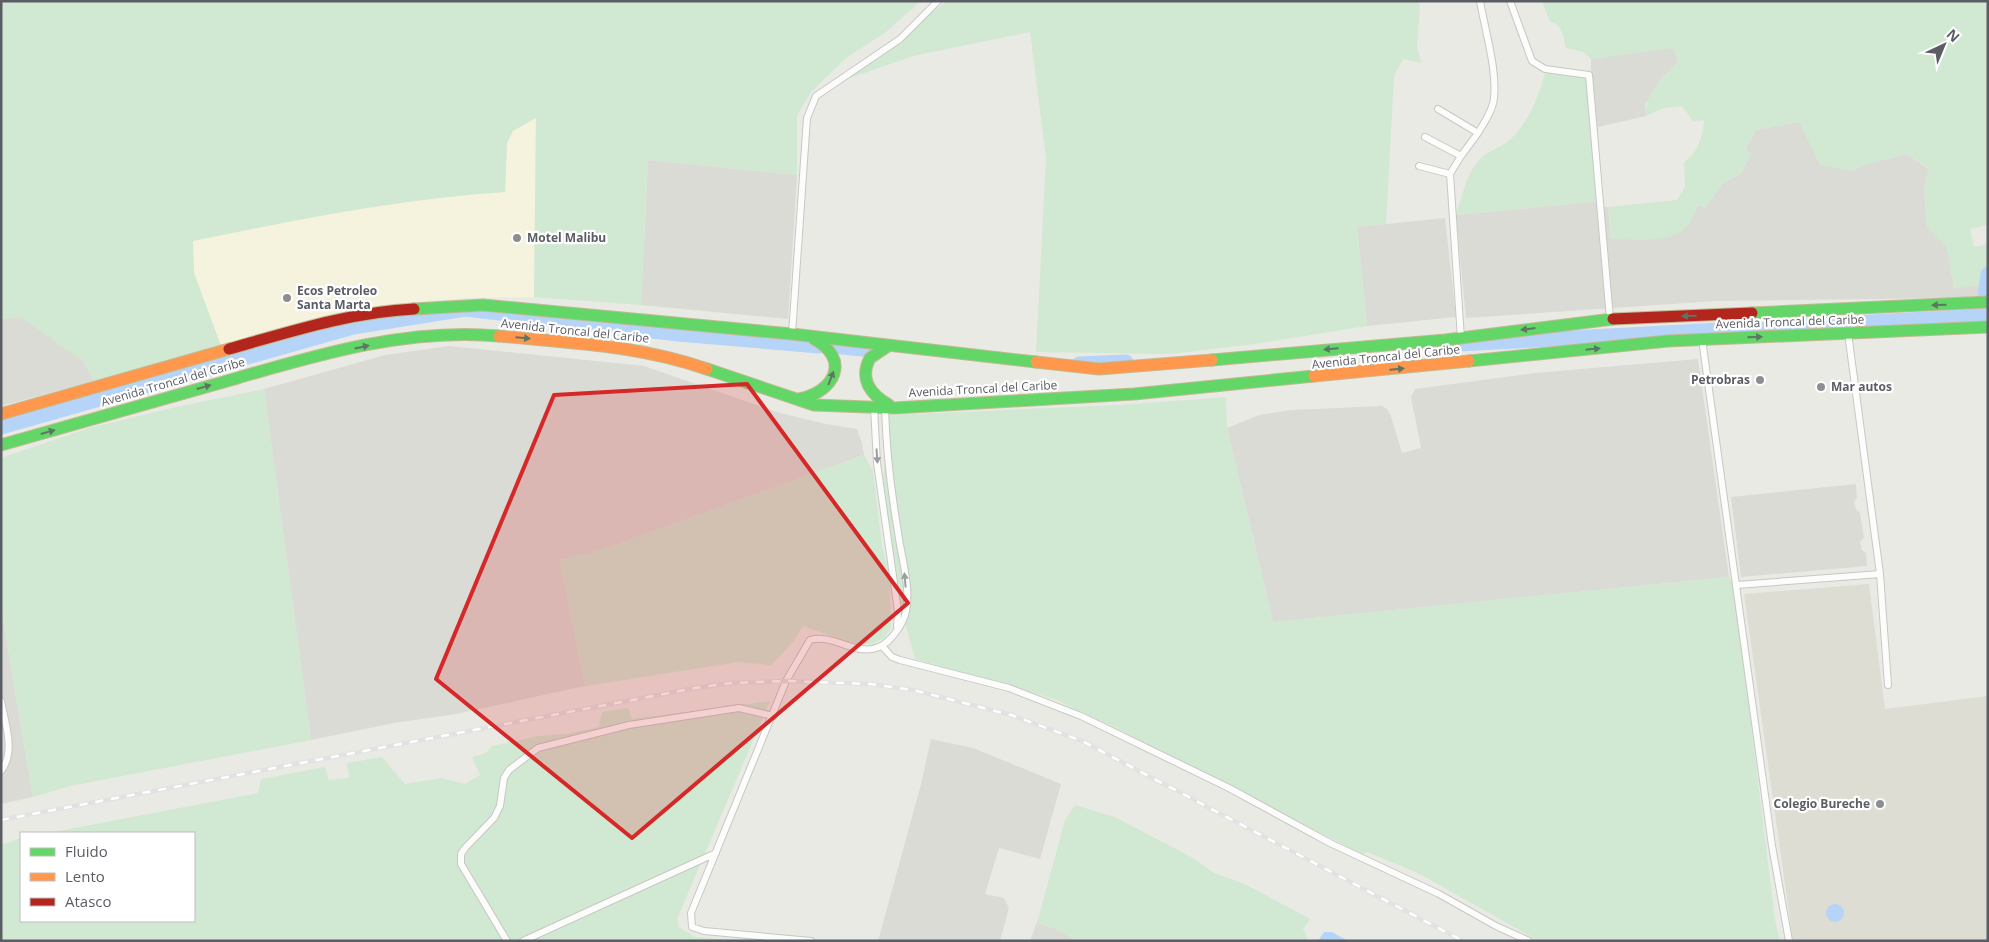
<svg xmlns="http://www.w3.org/2000/svg" width="1989" height="942" font-family="'Open Sans',sans-serif">
  <style>
    .commercial { fill: #f5f3dd }
    .industrial { fill: #dbdbd6 }
    .education { fill: #deddd4 }
    .green { fill: #d1e8d2 }
    .water { fill: #b6d4f7 }
    .lines { fill: none; stroke-linecap: round; stroke-linejoin: round }
    .river { stroke: #b6d4f7; stroke-width: 15 }
    .street-casing { stroke: #c7c7c5; stroke-width: 8 }
    .fast-casing { stroke: #c2ba92; stroke-width: 13 }
    .slow-casing { stroke: #c2ba92; stroke-width: 13 }
    .jam-casing { stroke: #c2ba92; stroke-width: 13 }
    .street { stroke: #fcfcfb; stroke-width: 6 }
    .fast { stroke: #63d668; stroke-width: 11 }
    .slow { stroke: #ff974d; stroke-width: 11 }
    .jam { stroke: #b3261e; stroke-width: 11 }
    .rail-casing { stroke: #e2e2e2; stroke-width: 4.5 }
    .rail { stroke: #fff; stroke-width: 2.5; stroke-dasharray: 8; stroke-linecap: butt }
    .oneway { fill: #5c7564 }
    .oneway2 { fill: #9b9da0 }
    .marked { fill: #d62828; fill-opacity: 0.2; stroke: #d62828; stroke-width: 4; stroke-linejoin: round }
    .poi-dot { fill: #8c8e90; stroke: #fff; stroke-width: 2 }
    .labels { text-anchor: middle; stroke-width: 4.5; stroke-linejoin: round; paint-order: stroke }
    .poi-label { font-size: 12px; font-weight: bold; fill: #5a5d63; stroke: #fff; text-anchor: start }
    .street-label { font-size: 12px; fill: #5a5d63; stroke: #fff }
  </style>
  <rect width="100%" height="100%" fill="#eaeae5"/>
  <!-- commercial -->
  <path class="commercial" d="M536,118L534,297L465,298L385,305L299,324L221,346L194,273L192,241L352,209L453,195L505,192L507,143L512,131Z"/>
  <!-- industrial -->
  <path class="industrial" d="M1673,47L1678,62L1661,79L1645,105L1646,116L1598,127L1591,83V59Z
    M1799,122L1853,171L1863,165L1907,154L1929,169L1924,187L1927,226L1947,247L1954,288L1982,285L1988,280V295L1955,298L1717,301L1466,318L1456,215L1601,201L1603,207H1608L1611,239L1667,237L1687,226L1698,205L1705,208L1722,184L1741,173L1751,154L1745,150L1756,130Z
    M648,160L797,175L788,319L641,305Z
    M1445,218L1456,317L1367,326L1357,227Z
    M21,316L84,362L94,381L1,406V319Z
    M449,346L644,366L780,413L826,424L857,429L862,443L864,455L598,551L560,560L585,686L456,714L394,723L311,740L264,389L385,355Z
    M1698,359L1729,577L1273,622L1227,428L1259,415L1292,410L1382,406L1387,409L1391,416L1402,453L1421,448L1411,397L1415,389L1535,373Z
    M1856,484L1857,498L1854,502L1856,509L1860,513L1864,538L1860,542L1862,550L1866,553L1867,566L1741,577L1731,497Z
    M1,607L33,797L1,804Z
    M931,739L973,748L1061,784L1040,859L999,848L985,894L1004,898L1009,908L1000,941H878L921,784Z
    M1038,919L1037,923L1054,928L1078,941H1030Z"/>
  <!-- education -->
  <path class="education" d="M1869,584L1885,709L1988,696V940L1793,941L1744,594Z"/>
  <!-- green -->
  <path class="green" d="M1,1H921L886,32L846,58L811,92L797,115V175L648,160L641,305L534,297L536,118L513,131L507,143L505,192C399,199 296,220 193,241L194,273L221,346L94,381L84,362L21,317L1,319Z
    M947,1H1418L1420,5L1417,46L1421,63L1403,59L1394,76L1386,224L1357,227L1367,326L1255,344L1170,354L1036,352L1046,159L1030,32L913,56L847,79Z
    M1542,1H1988V225L1970,229L1974,247L1988,244V280L1982,285L1954,289L1947,247L1927,227L1924,187L1929,168L1907,154L1863,165L1853,171L1820,165L1799,122L1756,130L1745,149L1751,154L1741,173L1722,184L1705,208L1698,205C1695,212 1692,220 1687,226C1671,245 1633,239 1611,239L1608,207L1677,200L1685,187L1684,162C1698,153 1703,136 1704,120L1693,121L1682,106L1664,108L1646,116C1644,94 1663,77 1678,62L1673,48L1591,59L1583,52L1566,48C1563,37 1564,25 1550,22Z
    M1545,73L1591,79L1598,127L1599,176L1601,201L1456,215C1462,198 1466,173 1480,159C1486,152 1498,148 1506,143C1527,127 1538,98 1545,73Z
    M264,389L311,740L70,786L33,797L1,607V458L89,428L176,407Z
    M1226,397L1227,428L1273,622L1729,577L1734,585L1775,920L1780,941H1539L1416,872L1367,852L1362,854L1112,726L1054,699L915,659L903,615L883,481L889,415L1119,405Z
    M864,455L873,471L882,546L889,573L891,628L884,638L873,644H855L803,626L793,642L771,665L739,662L585,686L560,560L598,551Z
    M770,701L677,919L679,927L695,937L739,941H1V845L21,838V921H194V833H48L258,793L261,779L325,767L329,780L349,778L347,763L382,757L405,784L442,778L465,784L480,775L472,757L486,753L492,746L538,736L566,734L599,727L602,712L628,708L632,719Z
    M1075,805L1115,817L1193,858L1214,873L1245,884L1310,919L1303,929L1309,941H1078L1054,928L1037,923L1065,820Z"/>
  <!-- water -->
  <path class="water" d="M1826 913a9 9 0 1 1 18 0a9 9 0 1 1-18 0Z
    M1324,932H1332L1348,941H1318Z"/>
  <g class="lines">
    <!-- river -->
    <path class="river" d="M1985,295L1988,274
      M1441,345L1982,316L1983,311
      M832,346L872,350
      M1079,364L1126,362
      M1,427L353,327L465,309L678,334L819,346"/>
    <!-- street casing -->
    <g class="street-casing">
      <path id="street" d="M1510,1L1532,61L1545,69L1589,75L1610,319
        M1438,109L1478,133C1484,123 1493,110 1494,98C1497,69 1485,30 1480,1
        M1425,137L1461,156
        M1419,166L1450,174
        M1848,333L1880,574L1888,685
        M792,334L807,118L816,96L900,39L938,1
        M1461,338L1450,174L1461,156L1478,133
        M1702,339L1772,846L1789,941
        M874,407L877,463L898,611L897,626
        M1737,585L1880,574
        M882,646L892,657L900,660L1009,688L1081,716L1229,788L1330,843L1439,894L1496,926L1529,941
        M1,701C5,723 16,752 1,771
        M507,941L461,864V854L465,848L494,818L500,806L504,778L509,770L538,748L629,725L739,708L773,716
        M523,941L716,853
        M811,941L704,931L692,927L691,913L786,681L810,640C833,633 856,657 879,647C891,642 904,623 906,611C911,587 901,556 898,532C891,491 886,449 885,407"/>
    </g>
    <!-- fast casing -->
    <g class="fast-casing">
      <path id="fast" d="M414,309L483,305L792,334L1036,362
        M1752,313L1988,302
        M888,346L870,358C859,379 870,394 889,405
        M1212,360L1445,340L1613,319
        M1469,361L1668,341L1988,327
        M707,369L814,405L894,408L1134,394L1314,376
        M799,399C835,392 851,359 814,339
        M1,445C74,424 147,404 220,383C310,357 405,327 499,336"/>
    </g>
    <!-- slow casing -->
    <g class="slow-casing">
      <path id="slow" d="M499,336C572,343 637,345 707,369
        M1036,362L1099,369L1212,360
        M1314,376L1469,361
        M1,414L229,349"/>
    </g>
    <!-- jam casing -->
    <g class="jam-casing">
      <path id="jam" d="M1613,319L1752,313
        M229,349C289,332 351,312 414,309"/>
    </g>
    <!-- street -->
    <use href="#street" class="street"/>
    <!-- fast -->
    <use href="#fast" class="fast"/>
    <!-- slow -->
    <use href="#slow" class="slow"/>
    <!-- jam -->
    <use href="#jam" class="jam"/>
    <!-- rail casing -->
    <g class="rail-casing">
      <path id="rail" d="M1,820L695,688L731,683L786,681L870,684L913,690L1011,715L1082,741L1463,941"/>
    </g>
    <!-- rail -->
    <use href="#rail" class="rail"/>
  </g>
  <!-- one-way arrows -->
  <defs><path id="oneway-solid" d="M-6-.8H1V-3.2L6.5 0L1 3.2V.8H-6Z" transform="scale(1.25)"/></defs>
  <g class="oneway">
    <use href="#oneway-solid" transform="translate(1939 305) rotate(178)"/>
    <use href="#oneway-solid" transform="translate(1689 316) rotate(178)"/>
    <use href="#oneway-solid" transform="translate(1528 329) rotate(173)"/>
    <use href="#oneway-solid" transform="translate(1755 337) rotate(-2)"/>
    <use href="#oneway-solid" transform="translate(523 338) rotate(5)"/>
    <use href="#oneway-solid" transform="translate(362 347) rotate(-12)"/>
    <use href="#oneway-solid" transform="translate(1331 349) rotate(175)"/>
    <use href="#oneway-solid" transform="translate(1593 349) rotate(-6)"/>
    <use href="#oneway-solid" transform="translate(1397 369) rotate(-5)"/>
    <use href="#oneway-solid" transform="translate(831 378) rotate(-69)"/>
    <use href="#oneway-solid" transform="translate(204 387) rotate(-16)"/>
    <use href="#oneway-solid" transform="translate(48 432) rotate(-16)"/>
  </g>
  <g class="oneway2">
    <use href="#oneway-solid" transform="translate(877 456) rotate(86)"/>
    <use href="#oneway-solid" transform="translate(905 580) rotate(-95)"/>
  </g>
  <!-- marked area -->
  <path class="marked" d="M747,384L908,603L632,838L436,679L554,395Z"/>
  <!-- markers -->
  <g class="poi-dot">
    <circle cx="517" cy="238" r="5"/>
    <circle cx="287" cy="298" r="5"/>
    <circle cx="1760" cy="380" r="5"/>
    <circle cx="1821" cy="387" r="5"/>
    <circle cx="1880" cy="804" r="5"/>
  </g>
  <g class="labels">
    <!-- poi labels -->
    <g class="poi-label">
      <text x="527" y="242">Motel Malibu</text>
      <text x="297" y="295">Ecos Petroleo<tspan x="297" dy="14">Santa Marta</tspan></text>
      <text x="1750" y="384" text-anchor="end">Petrobras</text>
      <text x="1831" y="391">Mar autos</text>
      <text x="1870" y="808" text-anchor="end">Colegio Bureche</text>
    </g>
    <!-- street labels -->
    <g class="street-label">
      <text transform="translate(1790 322) rotate(-2)" y="4">Avenida Troncal del Caribe</text>
      <text transform="translate(575 331) rotate(6)" y="4">Avenida Troncal del Caribe</text>
      <text transform="translate(1386 357) rotate(-6)" y="4">Avenida Troncal del Caribe</text>
      <text transform="translate(173 382) rotate(-16)" y="4">Avenida Troncal del Caribe</text>
      <text transform="translate(983 389) rotate(-3)" y="4">Avenida Troncal del Caribe</text>
    </g>
  </g>
  <!-- border -->
  <rect width="1989" height="942" fill="none" stroke="#5a5d63" stroke-width="5"/>
  <!-- legend -->
  <rect x="20" y="832" width="175" height="90" fill="#ffffff" stroke="#bdbec1"/>
  <rect x="30" y="848" width="25" height="8" fill="#63d668" stroke="#bdbec1"/>
  <text x="65" y="857" font-size="15" fill="#5a5d63">Fluido</text>
  <rect x="30" y="873" width="25" height="8" fill="#ff974d" stroke="#bdbec1"/>
  <text x="65" y="882" font-size="15" fill="#5a5d63">Lento</text>
  <rect x="30" y="898" width="25" height="8" fill="#b3261e" stroke="#bdbec1"/>
  <text x="65" y="907" font-size="15" fill="#5a5d63">Atasco</text>
  <!-- north arrow -->
  <g transform="translate(1944 45) rotate(44)" stroke="#ffffff" stroke-width="4" paint-order="stroke">
  <path d="M0-4L9 19L0 12L-9 19Z" fill="#5a5d63"/>
  <text y="-8" font-size="14" font-weight="bold" text-anchor="middle" fill="#5a5d63">N</text>
  </g>
</svg>
